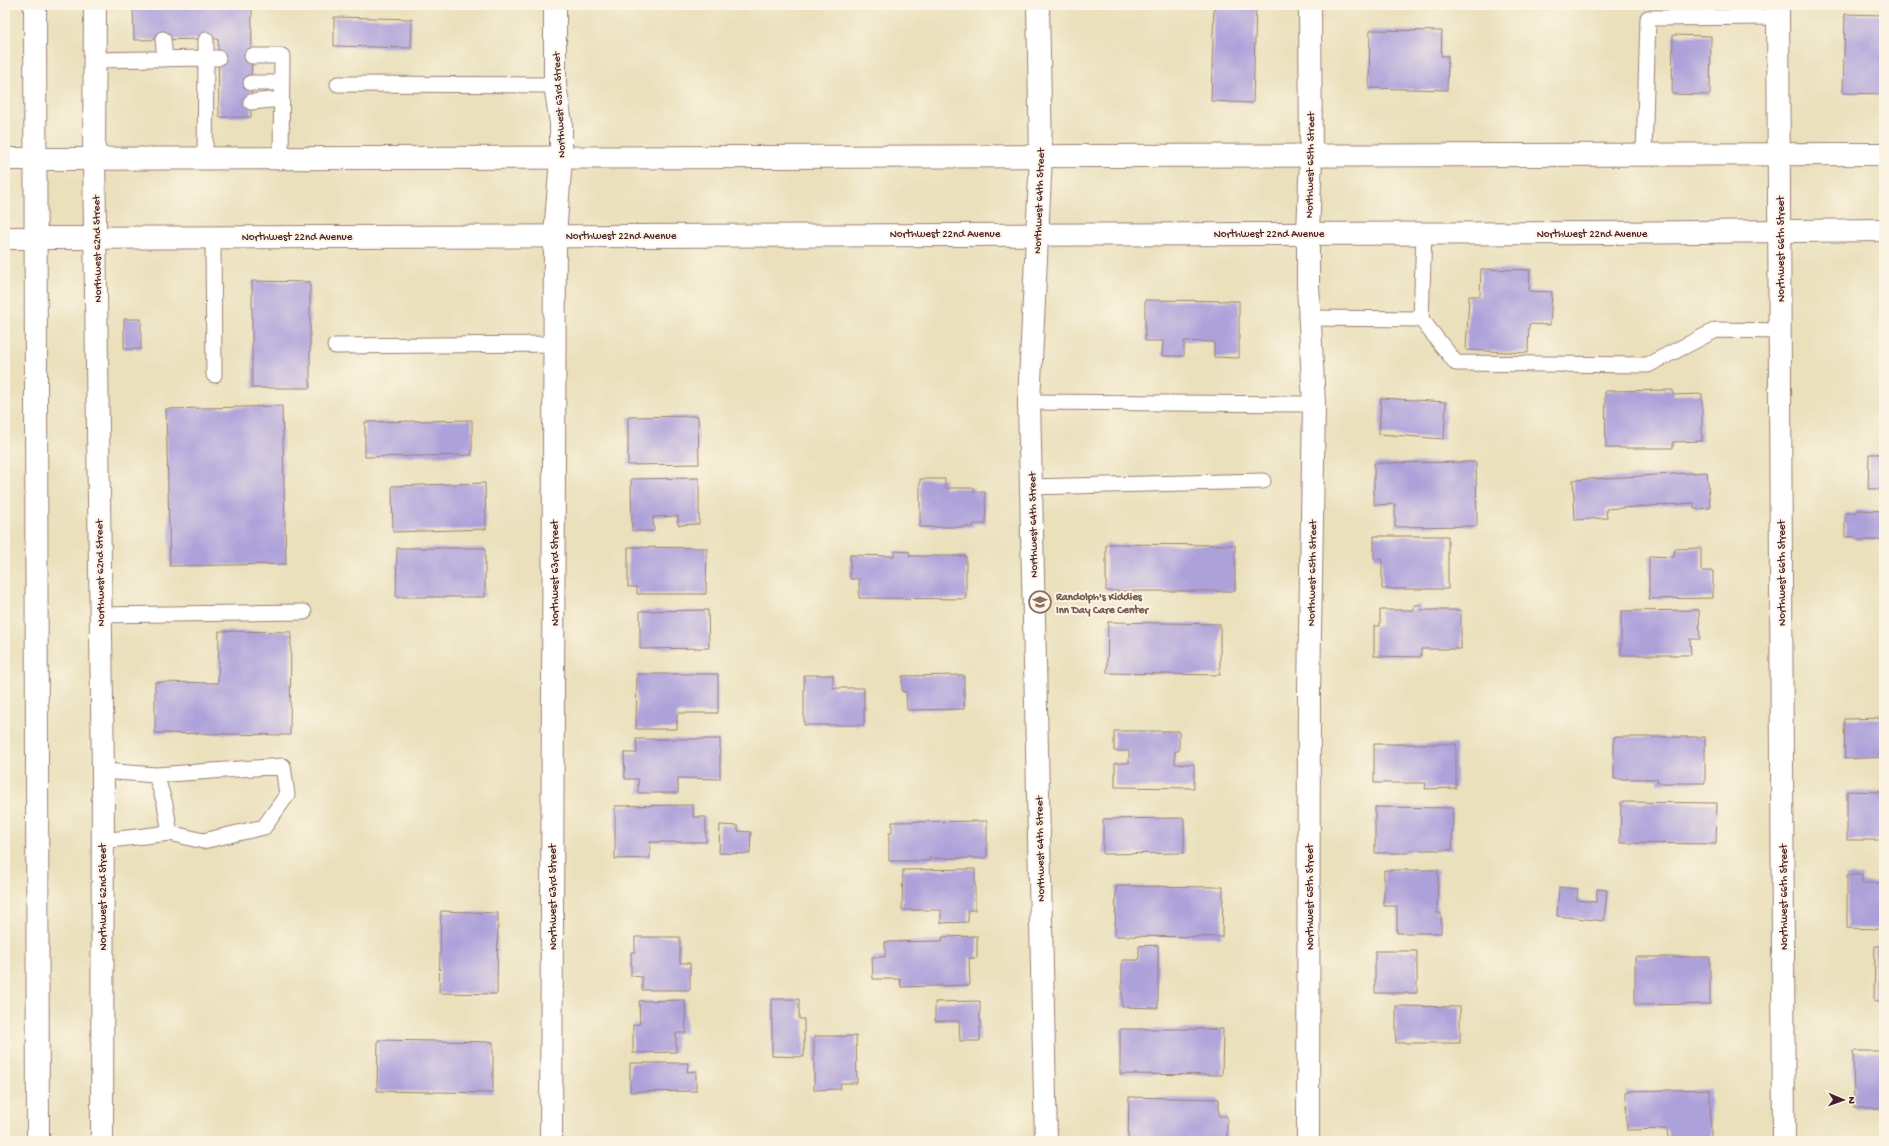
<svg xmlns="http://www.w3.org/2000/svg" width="1889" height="1146" font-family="'Gochi Hand',sans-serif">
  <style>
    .building { fill: #ada1da }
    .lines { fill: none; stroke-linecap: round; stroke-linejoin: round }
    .service-casing { stroke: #9a8074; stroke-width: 17 }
    .minor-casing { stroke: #9a8074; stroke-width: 24 }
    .secondary-casing { stroke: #9a8074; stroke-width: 24 }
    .service { stroke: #fff; stroke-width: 15 }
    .minor { stroke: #fff; stroke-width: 22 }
    .secondary { stroke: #fff; stroke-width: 22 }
    .labels { text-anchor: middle; stroke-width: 4; stroke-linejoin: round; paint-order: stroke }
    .street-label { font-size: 11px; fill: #4a1f2b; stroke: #fcf5e5 }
    .education-label { font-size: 11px; font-weight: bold; fill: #785e54; stroke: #fcf5e5; text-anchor: start }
  </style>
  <rect width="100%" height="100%" fill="#fcf5e5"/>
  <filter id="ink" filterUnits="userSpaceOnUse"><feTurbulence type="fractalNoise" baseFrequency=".025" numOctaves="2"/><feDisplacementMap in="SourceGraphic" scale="8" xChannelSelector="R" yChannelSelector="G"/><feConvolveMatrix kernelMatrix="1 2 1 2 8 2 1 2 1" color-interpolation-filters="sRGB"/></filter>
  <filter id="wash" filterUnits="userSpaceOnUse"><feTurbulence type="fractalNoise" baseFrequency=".012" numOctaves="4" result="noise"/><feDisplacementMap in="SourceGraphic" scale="16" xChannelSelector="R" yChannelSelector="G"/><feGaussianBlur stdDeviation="0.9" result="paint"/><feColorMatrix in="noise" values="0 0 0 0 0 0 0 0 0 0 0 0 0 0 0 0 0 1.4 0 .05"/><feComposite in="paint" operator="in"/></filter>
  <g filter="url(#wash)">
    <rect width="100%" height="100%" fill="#eae0bc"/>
    <g id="blocks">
      <!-- building -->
      <path class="building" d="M133,5H252L251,117H219L218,39L134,40Z
        M1214,5H1256L1253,103L1211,101Z
        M1845,14L1884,15V94L1843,93Z
        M334,17L412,19L411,48L334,46Z
        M1370,30L1442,31L1441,56H1448L1447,90L1369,88Z
        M1673,35L1711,36L1710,95L1672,94Z
        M1481,269L1530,270L1529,291L1552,292L1550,325L1529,324L1528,353L1466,350L1469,296H1480Z
        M252,281L310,282V388H252Z
        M1145,300L1239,301V358L1214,357V342L1184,341V356H1162L1163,341H1145Z
        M124,319H141V349H124Z
        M1673,390V395L1702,394V441L1673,442V448H1606L1605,391Z
        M1381,398L1446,402L1444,439L1379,434Z
        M282,406L286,564L170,566L166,409Z
        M698,416L699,464L628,465V417Z
        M472,420V455L365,457V422Z
        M1869,454H1884V489H1868Z
        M1476,462L1477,526L1395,527V504L1374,505V463Z
        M1707,472L1710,508L1694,509V503L1606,509L1607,518L1575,520L1573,480Z
        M699,478V524L678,525V516L653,517L654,531H632L631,479Z
        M920,479H945V488H974V492H985L986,524H974L973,527H920Z
        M485,483L486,529L393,532L392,486Z
        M1856,510L1884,511V540H1856V537H1845V513H1856Z
        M1374,536H1448V589H1382V559H1374Z
        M1106,544L1235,545V591H1106Z
        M628,547L707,548L706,594H637V587H628Z
        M397,548H485V597H396Z
        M1701,548V571H1713V598L1649,599V556L1674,557L1675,549Z
        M894,551L910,552L909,556H966V599L859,598V579H850V555L894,556Z
        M1414,605H1420L1421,610H1461V649H1421V657L1374,656V626H1380V610H1414Z
        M708,610L709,648L640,649V611Z
        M1699,610L1700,639H1690L1691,655H1621V611Z
        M1108,622L1220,624V675L1107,673Z
        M219,631L291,632L290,735L155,733V682L218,683Z
        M637,674H718V713H677V729H636Z
        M804,675H833V688H864V725H804Z
        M964,675V709L907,710L906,692L902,691V676Z
        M1884,718V757L1845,759L1844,719Z
        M1114,731H1179V751H1175V764H1194V788L1115,787V763H1129V751H1114Z
        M1614,737H1705V783H1657V779H1614Z
        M636,739H720V779L678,778V793H638V779H625L624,753H637Z
        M1374,744H1456V788L1425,789L1426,783H1374Z
        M1847,791L1884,792V840H1847Z
        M1621,802L1717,803L1716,844L1620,843Z
        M693,805V817H706V842H650V858L615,859V806Z
        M1375,807L1453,808L1452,850H1410L1409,853H1375Z
        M1184,818V853L1103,854V819Z
        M987,821V858H929V861H889V833H892V822Z
        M720,825L738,826V831L751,832L750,854L719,853Z
        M975,869V910H968V922L941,923V910H902L903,870Z
        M1384,870H1438L1437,913H1441V933H1397V906H1384Z
        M1847,875H1862V883H1884V915H1880L1881,929L1847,928Z
        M1116,886L1223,887L1222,937L1115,936Z
        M1559,887L1578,889L1577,900L1596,902L1597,889L1607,890L1604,921L1557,916Z
        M441,911L498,913L497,994L439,993Z
        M977,936V958H969L970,985L901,987L900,979H873L872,957H885V942L943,941L942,937Z
        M635,937H680V963H690V990H642V977L631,976V952H635Z
        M1158,945V1008L1122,1007V960H1139V946Z
        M1875,946H1884V1001H1874Z
        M1375,951H1417V993H1375Z
        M1635,957H1710V1004L1635,1005Z
        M772,999H799V1019H804V1057L772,1056Z
        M685,1000L686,1033H676V1052L633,1053V1025L640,1024L639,1001Z
        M980,1001V1041H960L959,1021H935V1002Z
        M1396,1006L1460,1007V1043H1396Z
        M1120,1029H1223L1222,1075L1120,1074Z
        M814,1036H856L857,1083H841L840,1089L814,1090Z
        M378,1040L493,1042V1093L377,1091Z
        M1853,1051H1884V1108H1854Z
        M630,1063H688L687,1072L696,1071V1091L630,1092Z
        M1710,1089L1711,1138L1668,1139L1667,1129L1627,1130L1626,1091Z
        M1129,1097L1219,1099V1116H1227V1141H1128Z"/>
    </g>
  </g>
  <g filter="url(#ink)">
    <use href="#blocks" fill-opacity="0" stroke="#9a8074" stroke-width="1"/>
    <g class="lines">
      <!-- service casing -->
      <g class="service-casing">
        <path id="service" d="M163,39L165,59
          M252,56H282L281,160
          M96,60L206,58V40
          M251,83H281
          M338,84L555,85
          M251,102L281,99
          M1644,155L1648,18L1778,17
          M205,159L206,58H218
          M213,236L214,375
          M1308,318L1421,319L1424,233
          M1421,319L1456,363L1648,365L1716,330L1780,331
          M335,346L555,344
          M1029,402L1314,404
          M1031,487L1263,481
          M99,615L304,612
          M156,775L283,766L287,795L264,827L203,841L170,833
          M102,841L170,833L165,804L156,775L103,771"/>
      </g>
      <!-- minor casing -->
      <g class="minor-casing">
        <path id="minor" d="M1038,5L1041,156L1029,402L1046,1141
          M1778,5L1784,1141
          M551,1141L555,235L561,159V123L555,85V5
          M1308,1141L1309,691L1314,404L1308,284V233L1311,156L1310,5"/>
      </g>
      <!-- secondary casing -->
      <g class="secondary-casing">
        <path id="secondary" d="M35,5L38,1141
          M95,5L94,158L103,771L102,1141
          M5,159L1884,154
          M5,238L1609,233L1884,230"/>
      </g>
      <!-- service -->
      <use href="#service" class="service"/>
      <!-- minor -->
      <use href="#minor" class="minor"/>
      <!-- secondary -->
      <use href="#secondary" class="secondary"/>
    </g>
  </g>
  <!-- icons -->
  <defs>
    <g id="school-ring" transform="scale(1.15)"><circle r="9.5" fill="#fcf5e5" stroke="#8d6e63" stroke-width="1.5"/><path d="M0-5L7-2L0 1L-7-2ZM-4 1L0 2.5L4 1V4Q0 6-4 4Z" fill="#8d6e63"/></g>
  </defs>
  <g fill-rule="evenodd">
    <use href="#school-ring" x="1040" y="602"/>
  </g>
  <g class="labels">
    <!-- street labels -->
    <g class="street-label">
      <text transform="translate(558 105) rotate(-93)" y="4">Northwest 63rd Street</text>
      <text transform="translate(1309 165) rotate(-89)" y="4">Northwest 65th Street</text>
      <text transform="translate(1038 201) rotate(-88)" y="4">Northwest 64th Street</text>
      <text x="945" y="237">Northwest 22nd Avenue</text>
      <text x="1269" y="237">Northwest 22nd Avenue</text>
      <text x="1592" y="237">Northwest 22nd Avenue</text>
      <text x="621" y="239">Northwest 22nd Avenue</text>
      <text x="297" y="240">Northwest 22nd Avenue</text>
      <text transform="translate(96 249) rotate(-91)" y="4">Northwest 62nd Street</text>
      <text transform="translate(1780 249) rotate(-90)" y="4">Northwest 66th Street</text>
      <text transform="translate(1032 525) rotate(-91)" y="4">Northwest 64th Street</text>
      <text transform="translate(99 573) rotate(-91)" y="4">Northwest 62nd Street</text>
      <text transform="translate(554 573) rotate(-90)" y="4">Northwest 63rd Street</text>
      <text transform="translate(1311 573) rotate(-89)" y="4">Northwest 65th Street</text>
      <text transform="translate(1781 573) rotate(-90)" y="4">Northwest 66th Street</text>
      <text transform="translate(1039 849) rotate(-91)" y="4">Northwest 64th Street</text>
      <text transform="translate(102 897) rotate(-90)" y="4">Northwest 62nd Street</text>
      <text transform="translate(552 897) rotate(-90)" y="4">Northwest 63rd Street</text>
      <text transform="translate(1309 897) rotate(-90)" y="4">Northwest 65th Street</text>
      <text transform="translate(1783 897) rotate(-90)" y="4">Northwest 66th Street</text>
    </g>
    <!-- education labels -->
    <g class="education-label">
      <text x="1056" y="600">Randolph's Kiddies<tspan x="1056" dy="13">Inn Day Care Center</tspan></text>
    </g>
  </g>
  <!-- margin -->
  <rect width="1889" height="1146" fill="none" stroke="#fcf5e5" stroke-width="20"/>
  <!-- north arrow -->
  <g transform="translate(1843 1100) rotate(92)" stroke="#fcf5e5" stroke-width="3" paint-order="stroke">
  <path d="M0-3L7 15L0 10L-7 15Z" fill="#4a1f2b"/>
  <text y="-6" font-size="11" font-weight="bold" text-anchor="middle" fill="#4a1f2b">N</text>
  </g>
</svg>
